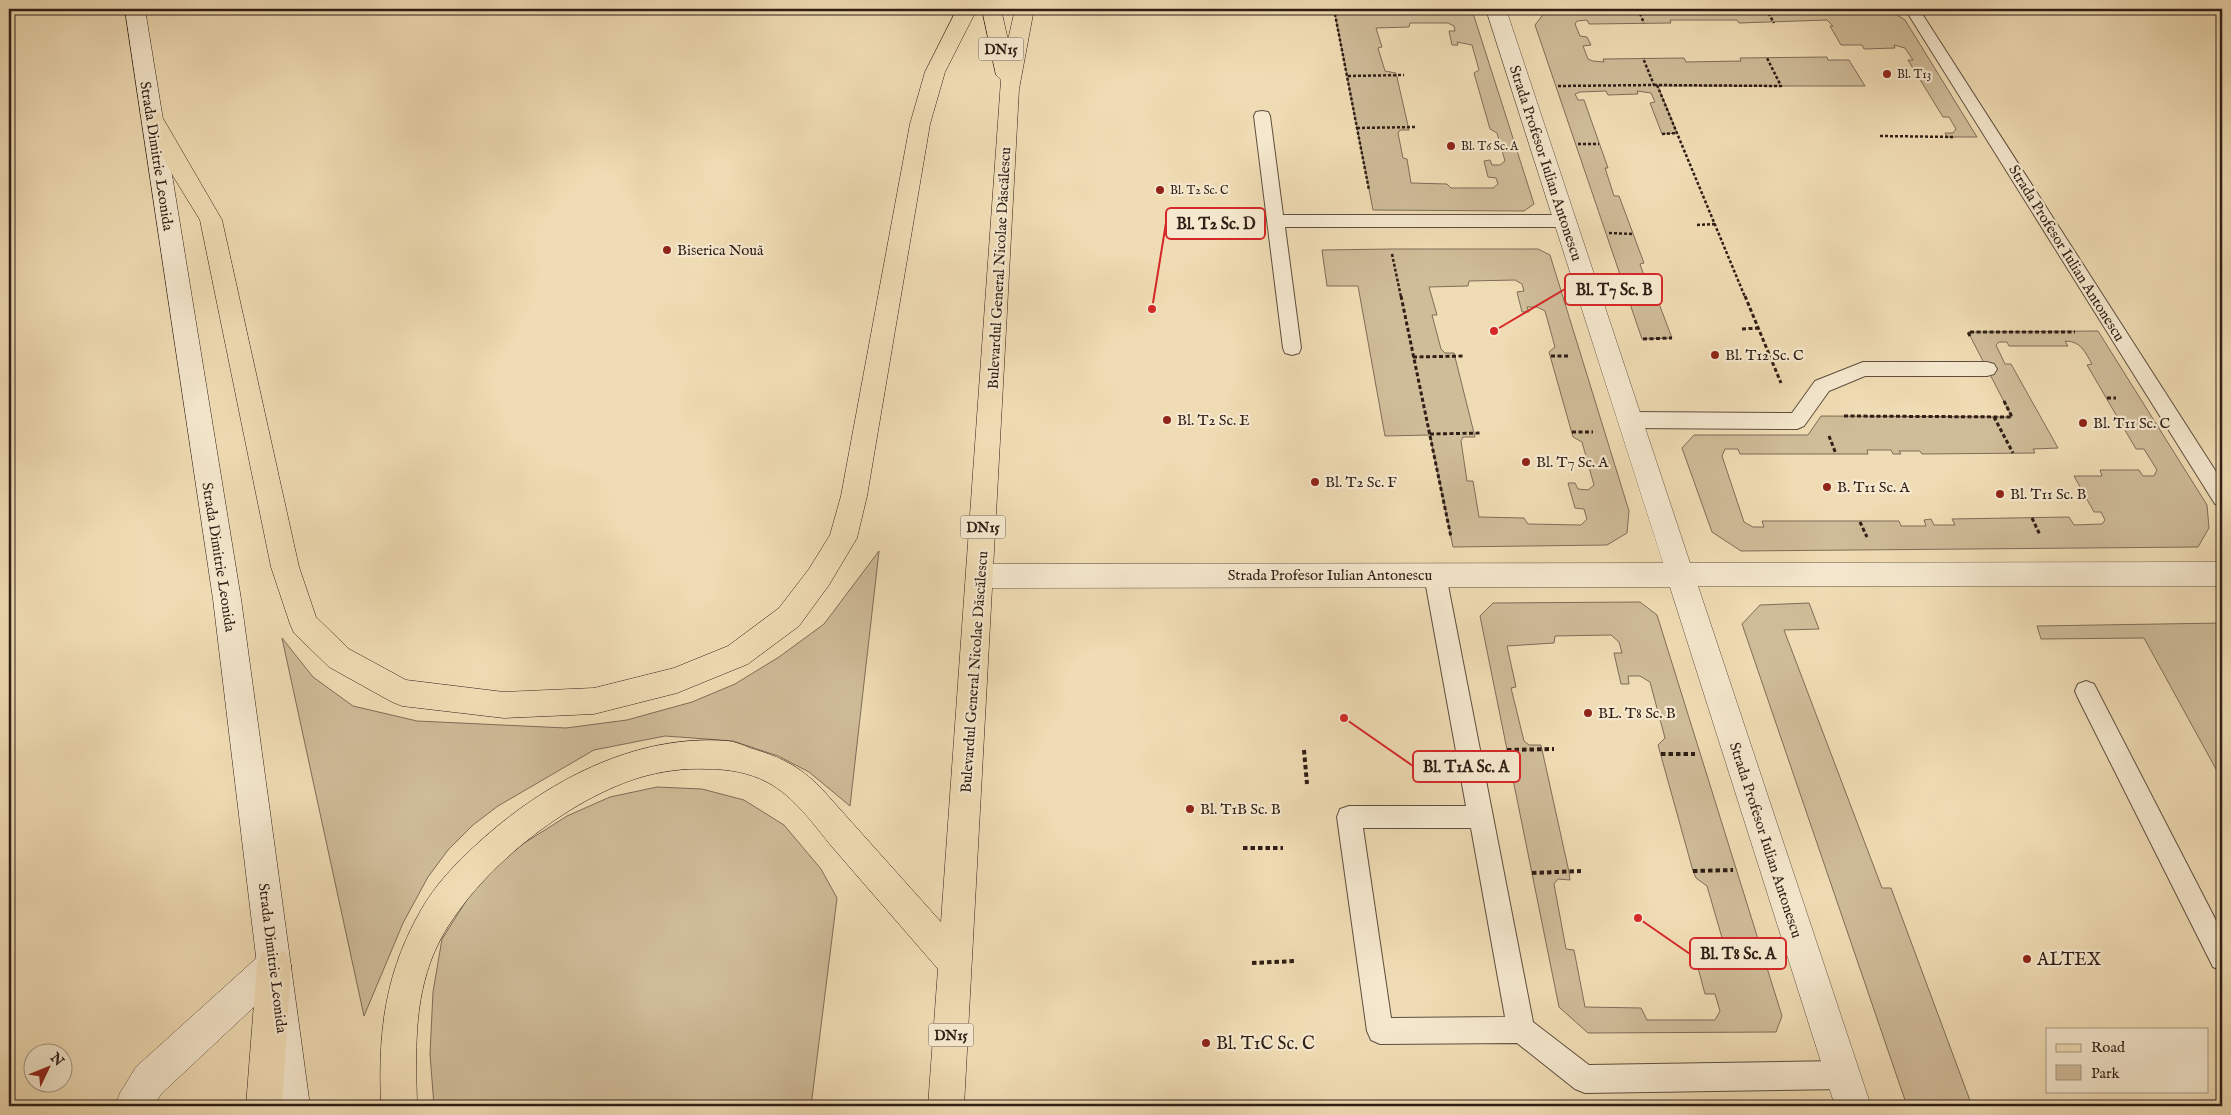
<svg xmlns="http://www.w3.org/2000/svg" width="2231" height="1115" font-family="'IM FELL English',serif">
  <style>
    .green { fill: #cfbc99; stroke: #7e6d58; fill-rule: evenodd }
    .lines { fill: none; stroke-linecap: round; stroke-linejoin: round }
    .lane-casing { stroke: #5e4e3e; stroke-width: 2 }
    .street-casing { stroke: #5e4e3e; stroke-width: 1 }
    .secondary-casing { stroke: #2e1e16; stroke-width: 1 }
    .primary-casing { stroke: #2e1e16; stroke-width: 1 }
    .path-far2 { stroke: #2e1e16; stroke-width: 2.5; stroke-dasharray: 3 2; stroke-linecap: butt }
    .path-far1 { stroke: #2e1e16; stroke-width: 3; stroke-dasharray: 4 2.5; stroke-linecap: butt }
    .path { stroke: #2e1e16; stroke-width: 4; stroke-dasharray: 4.5 3; stroke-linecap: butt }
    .lane { fill: #f5e8ce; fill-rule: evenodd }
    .street { fill: #f5e8ce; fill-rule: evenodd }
    .secondary { fill: #f5e8ce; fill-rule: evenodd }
    .primary { fill: #f0dcb4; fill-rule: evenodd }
    .poi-dot { fill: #8f2418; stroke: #f5e8ce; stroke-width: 2 }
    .labels { text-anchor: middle; stroke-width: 4.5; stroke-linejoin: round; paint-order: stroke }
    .far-poi-label { font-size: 12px; fill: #2e1e16; stroke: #f5e8ce; text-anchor: start }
    .shield { fill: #f5e8ce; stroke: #6a5b4d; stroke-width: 1 }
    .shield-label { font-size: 14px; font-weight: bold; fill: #2e1e16 }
    .street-label { font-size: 15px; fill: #2e1e16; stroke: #f5e8ce }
    .poi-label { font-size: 15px; fill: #2e1e16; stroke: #f5e8ce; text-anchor: start }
    .near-poi-label { font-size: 18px; fill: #2e1e16; stroke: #f5e8ce; text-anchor: start }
    .leader { fill: none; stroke: #d62828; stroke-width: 2 }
    .callout-dot { fill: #d62828; stroke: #f5e8ce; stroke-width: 2 }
    .callout { fill: #f5e8ce; stroke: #d62828; stroke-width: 2 }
    .callout-label { font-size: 16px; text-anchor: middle; font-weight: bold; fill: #2e1e16 }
  </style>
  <rect width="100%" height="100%" fill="#f0dcb4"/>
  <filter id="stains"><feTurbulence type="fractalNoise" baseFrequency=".004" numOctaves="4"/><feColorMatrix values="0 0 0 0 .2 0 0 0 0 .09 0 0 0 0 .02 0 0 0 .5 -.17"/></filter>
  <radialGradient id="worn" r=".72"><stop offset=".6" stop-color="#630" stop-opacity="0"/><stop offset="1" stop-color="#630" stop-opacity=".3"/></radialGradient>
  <!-- green -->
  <path class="green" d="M1334,9L1472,10L1534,204L1524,211L1373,210ZM1410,23H1448L1454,26L1455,31H1449L1452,45H1458L1457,42L1472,45L1479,70L1474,73L1490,129L1497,133L1505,161L1500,165H1492L1490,160L1484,161L1488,177L1496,178L1498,184L1493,188H1451L1447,184L1411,183L1407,159L1403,158L1398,133L1400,130H1409L1396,73L1385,71L1378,48L1382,47L1376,28L1409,27Z
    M1556,9H1888L1905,20L1977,137H1947L1945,133H1953L1956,129L1949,117H1943L1908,60H1913L1905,48L1894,45L1895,48L1864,49L1862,45H1841L1830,26H1833L1827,20L1739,23L1737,20H1670L1671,23L1589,24L1587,20L1577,21L1575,24L1580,36L1587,37L1591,45L1583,46L1588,59L1593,61L1604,62L1603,59L1684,58L1686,62L1741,61L1740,58L1827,57L1828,60H1849L1865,86H1658L1677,133L1662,134L1650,103L1655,102L1651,93L1637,91L1638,94L1608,95L1606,91L1580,92L1575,94L1578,100H1584L1608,168H1605L1614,196H1619L1644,263L1640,264L1650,293H1655L1672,338L1642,339L1535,25L1545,12Z
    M1391,249H1538L1550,255L1629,511L1627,533L1607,545L1453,547L1430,435L1385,436L1358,286H1327L1322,250ZM1515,280L1522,284L1524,291L1517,292L1522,312H1529L1527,307H1537L1545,311L1555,347L1549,352L1573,437L1582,442L1594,485L1588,490L1578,489L1575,483H1568L1575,508L1584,509L1587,519L1581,525L1528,524L1524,518L1479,517L1473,481H1467L1461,441L1463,437H1475L1454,353H1445L1441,349L1432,315H1437L1429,287L1468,286L1469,281Z
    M2098,331L2207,505L2209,528L2198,547L1741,551L1712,532L1682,448L1694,435H1808L1821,416L2012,417L1968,332ZM2065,341C2081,341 2085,352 2092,364L2087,365L2136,449H2144L2157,470L2154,476H2143L2139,470H2100L2102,476H2074L2094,512H2101L2105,520L2102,524L2074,525L2069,517L1952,519L1955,525H1934L1931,519L1924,520L1926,526H1901L1899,521H1762L1764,527H1753L1744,522L1722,456L1725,449H1738L1740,454H1868L1867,450H1891L1893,454H1901L1899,451H1920L1922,454L2035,453L2033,449L2058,448L2011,364H2005L1996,345L1999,342H2007L2009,346H2068Z
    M879,551L850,806L809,772L778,756L733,741L665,736L594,750L498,806L473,825L448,850L428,877L403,923L364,1016L282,638L313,677L353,706L417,721L566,728L627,720L692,702L735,684L779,657L824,624Z
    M1640,602L1657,615L1782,1016L1776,1032L1588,1033L1559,1007L1480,616L1493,603ZM1611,635L1619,642L1622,653H1614L1621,684H1629L1628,676H1640L1650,682L1665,738L1658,745L1693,871L1696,878L1707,886L1727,955L1720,962L1705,963L1703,953H1694L1705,994H1715L1720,1011L1715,1020H1647L1641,1008L1585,1007L1574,950L1566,949L1554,884L1558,879L1570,880L1569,872L1541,745H1529L1524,741L1511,688L1516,687L1507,646L1554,643L1555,636Z
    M1809,603L1819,629L1784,630L1882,888H1891L1972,1106H1907L1742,624L1760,605Z
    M2222,623V780L2144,638L2041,639L2037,626Z
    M657,787L702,789L744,800L784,825L821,869L837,898L811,1106H434L430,1054L433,992L442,939L475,887L518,847L567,816L610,797Z"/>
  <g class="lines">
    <!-- lane casing -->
    <g class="lane-casing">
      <path id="lane" d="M1905,9H1919L2222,481V506L2215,504Z
        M1262,111L1268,112L1270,116L1283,215H1565L1571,217L1574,221L1571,225L1565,227H1285L1301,348L1299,353L1292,355L1285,353L1283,348L1254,116L1256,112Z
        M1863,362H1987L1994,364L1997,369L1994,374L1987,376H1865L1829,391L1804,426L1797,429L1630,428L1623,425L1620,420L1623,415L1630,412L1792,413L1815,381Z
        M1435,566L1443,569L1446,575L1533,1022L1589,1065L1842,1061L1852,1065L1856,1075L1852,1085L1842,1089L1585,1093L1575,1089L1517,1043L1380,1044L1371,1040L1367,1031L1337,817L1340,809L1349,806H1466L1424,575L1427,569ZM1363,828H1471L1505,1017L1391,1018Z
        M2086,681L2094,684L2222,932V971L2213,967L2078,698L2075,691L2078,684Z"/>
    </g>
    <!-- street casing -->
    <g class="street-casing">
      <path id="street" d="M1486,9H1506L1690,563L2222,562V586H1698L1871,1106H1835L1670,587L980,588L970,584L966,576L970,568L980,564L1663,563Z
        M274,948L286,953L291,965L286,977L162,1093L153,1106H115L120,1093L136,1067L262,953Z"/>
    </g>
    <!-- secondary casing -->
    <g class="secondary-casing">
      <path id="secondary" d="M125,9H145L241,599L310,1106H274L213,599Z"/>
    </g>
    <!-- primary casing -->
    <g class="primary-casing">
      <path id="primary" d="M957,9H977L945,72L930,124L867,496L857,538L829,585L799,626L748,664L677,693L594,714L504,718L402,706L392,702L329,667L294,633L290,624L271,567L200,220L173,176L140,113L143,108L150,106L157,108L222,220L299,567L316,617L349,649L406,680L504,692L594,688L674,668L728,646L779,608L809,569L830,535L841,496L910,124L925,72Z
        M982,9H1001L1008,40L1015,9H1034L1019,89L964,1106H928L938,969C903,929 868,888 833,848C814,825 794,796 767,782C748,772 727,769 707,769C684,768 661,771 638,778C562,802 466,879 434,953C413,1003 416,1053 417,1106H381C378,1033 384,975 421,910C435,885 456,863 477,844C543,783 635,733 728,741C735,742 743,745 750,748C780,757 798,765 821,788L941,922L1001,80L996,75Z
        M274,948L286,953L291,965L282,1106H246L257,965L262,953Z"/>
    </g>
    <!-- path-far2 -->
    <path class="path-far2" d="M1334,9L1369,190
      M1638,9L1644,23
      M1766,9L1774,23
      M1348,76L1404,75
      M1654,85L1781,86L1767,58
      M1657,85L1745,297
      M1558,86L1654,85L1643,58
      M1357,128L1416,127
      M1662,134L1677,133
      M1880,136L1955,137
      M1578,144H1599
      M1697,225L1715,224
      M1609,233L1633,234
      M1392,254L1401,297"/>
    <!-- path-far1 -->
    <path class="path-far1" d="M1401,296L1451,537
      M1745,296L1781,383
      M1742,329L1759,328
      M1970,336L1968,332H2075
      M1643,339L1672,338
      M1551,356H1570
      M1413,357L1465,356
      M2107,398H2116
      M1844,416L2012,417L2003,399
      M1994,417L2013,453
      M1572,432H1593
      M1430,434L1482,433
      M1829,436L1836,454
      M2032,518L2040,535
      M1860,522L1867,537"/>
    <!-- path -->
    <path class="path" d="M1304,750L1307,784
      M1507,750L1554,749
      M1661,754H1695
      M1243,848H1283
      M1693,871L1733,870
      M1532,873L1581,871
      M1252,963L1296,961"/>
    <!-- lane -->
    <use href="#lane" class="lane"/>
    <!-- street -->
    <use href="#street" class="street"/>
    <!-- secondary -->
    <use href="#secondary" class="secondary"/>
    <!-- primary -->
    <use href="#primary" class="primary"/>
  </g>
  <!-- markers -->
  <g class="poi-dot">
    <circle cx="1887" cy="74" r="5"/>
    <circle cx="1451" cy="146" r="5"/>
    <circle cx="1160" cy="190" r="5"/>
    <circle cx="667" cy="250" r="5"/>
    <circle cx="1715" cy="355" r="5"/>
    <circle cx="1167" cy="420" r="5"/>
    <circle cx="2083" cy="423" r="5"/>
    <circle cx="1526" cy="462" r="5"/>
    <circle cx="1315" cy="482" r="5"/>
    <circle cx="1827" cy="487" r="5"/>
    <circle cx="2000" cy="494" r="5"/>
    <circle cx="1588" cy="713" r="5"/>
    <circle cx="1190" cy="809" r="5"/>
    <circle cx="2027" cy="959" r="5"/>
    <circle cx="1206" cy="1043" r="5"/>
  </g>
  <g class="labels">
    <!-- far-poi labels -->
    <g class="far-poi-label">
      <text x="1897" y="78">Bl. T13</text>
      <text x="1461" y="150">Bl. T6 Sc. A</text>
      <text x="1170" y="194">Bl. T2 Sc. C</text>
    </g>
    <!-- shield labels -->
    <g class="shield">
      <rect x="978.5" y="37.5" width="45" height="23" rx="4"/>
      <rect x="960.5" y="515.5" width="45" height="23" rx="4"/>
      <rect x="928.5" y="1023.5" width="45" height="23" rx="4"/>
    </g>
    <g class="shield-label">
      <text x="1001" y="54">DN15</text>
      <text x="983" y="532">DN15</text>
      <text x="951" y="1040">DN15</text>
    </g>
    <!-- street labels -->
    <g class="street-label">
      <text transform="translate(157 156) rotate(81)" y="5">Strada Dimitrie Leonida</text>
      <text transform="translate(1546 163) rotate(72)" y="5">Strada Profesor Iulian Antonescu</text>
      <text transform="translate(2067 253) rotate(58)" y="5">Strada Profesor Iulian Antonescu</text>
      <text transform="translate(999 268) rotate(-87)" y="5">Bulevardul General Nicolae Dăscălescu</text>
      <text transform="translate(219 557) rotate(81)" y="5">Strada Dimitrie Leonida</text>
      <text x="1330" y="580">Strada Profesor Iulian Antonescu</text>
      <text transform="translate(974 672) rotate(-86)" y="5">Bulevardul General Nicolae Dăscălescu</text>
      <text transform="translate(1766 840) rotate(72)" y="5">Strada Profesor Iulian Antonescu</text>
      <text transform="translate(273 958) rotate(83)" y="5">Strada Dimitrie Leonida</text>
    </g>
    <!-- poi labels -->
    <g class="poi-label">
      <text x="677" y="255">Biserica Nouă</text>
      <text x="1725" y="360">Bl. T12 Sc. C</text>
      <text x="1177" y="425">Bl. T2 Sc. E</text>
      <text x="2093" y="428">Bl. T11 Sc. C</text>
      <text x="1536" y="467">Bl. T7 Sc. A</text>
      <text x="1325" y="487">Bl. T2 Sc. F</text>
      <text x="1837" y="492">B. T11 Sc. A</text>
      <text x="2010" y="499">Bl. T11 Sc. B</text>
      <text x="1598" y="718">BL. T8 Sc. B</text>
      <text x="1200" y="814">Bl. T1B Sc. B</text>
    </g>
    <!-- near-poi labels -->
    <g class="near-poi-label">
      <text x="2037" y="965">ALTEX</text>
      <text x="1216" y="1049">Bl. T1C Sc. C</text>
    </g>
  </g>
  <!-- callouts -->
  <path class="leader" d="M1152 309L1166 223M1494 331L1565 289M1344 718L1413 766M1638 918L1690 954"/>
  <g class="callout-dot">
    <circle cx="1152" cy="309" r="5"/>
    <circle cx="1494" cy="331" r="5"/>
    <circle cx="1344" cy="718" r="5"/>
    <circle cx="1638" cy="918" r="5"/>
  </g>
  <g class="callout">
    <rect x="1166" y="208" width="99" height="31" rx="5"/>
    <rect x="1565" y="274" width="97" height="31" rx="5"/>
    <rect x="1413" y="751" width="107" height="31" rx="5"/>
    <rect x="1690" y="938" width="96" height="31" rx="5"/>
  </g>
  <g class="callout-label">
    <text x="1216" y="229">Bl. T2 Sc. D</text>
    <text x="1614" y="295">Bl. T7 Sc. B</text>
    <text x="1466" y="772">Bl. T1A Sc. A</text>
    <text x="1738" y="959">Bl. T8 Sc. A</text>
  </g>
  <!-- margin -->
  <rect width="2231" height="1115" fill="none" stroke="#f0dcb4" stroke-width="30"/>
  <rect x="10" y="10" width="2211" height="1095" fill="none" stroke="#2e1e16" stroke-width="2.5"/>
  <rect x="15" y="15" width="2201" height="1085" fill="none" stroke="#2e1e16"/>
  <!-- legend -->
  <rect x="2046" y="1028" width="162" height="65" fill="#f5e8ce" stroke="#a59784"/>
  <rect x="2056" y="1044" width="25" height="8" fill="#f0dcb4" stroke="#a59784"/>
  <text x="2091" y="1052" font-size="15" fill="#2e1e16">Road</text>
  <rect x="2056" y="1065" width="25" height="15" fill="#cfbc99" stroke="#a59784"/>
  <text x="2091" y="1078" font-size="15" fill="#2e1e16">Park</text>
  <!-- north arrow -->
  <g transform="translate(48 1068) rotate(47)"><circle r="24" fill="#f5e8ce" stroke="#a59784"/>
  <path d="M0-4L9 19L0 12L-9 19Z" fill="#8f2418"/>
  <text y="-8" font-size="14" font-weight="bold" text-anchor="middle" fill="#2e1e16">N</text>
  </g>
  <rect width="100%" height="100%" filter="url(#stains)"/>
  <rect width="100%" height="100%" fill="url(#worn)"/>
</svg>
